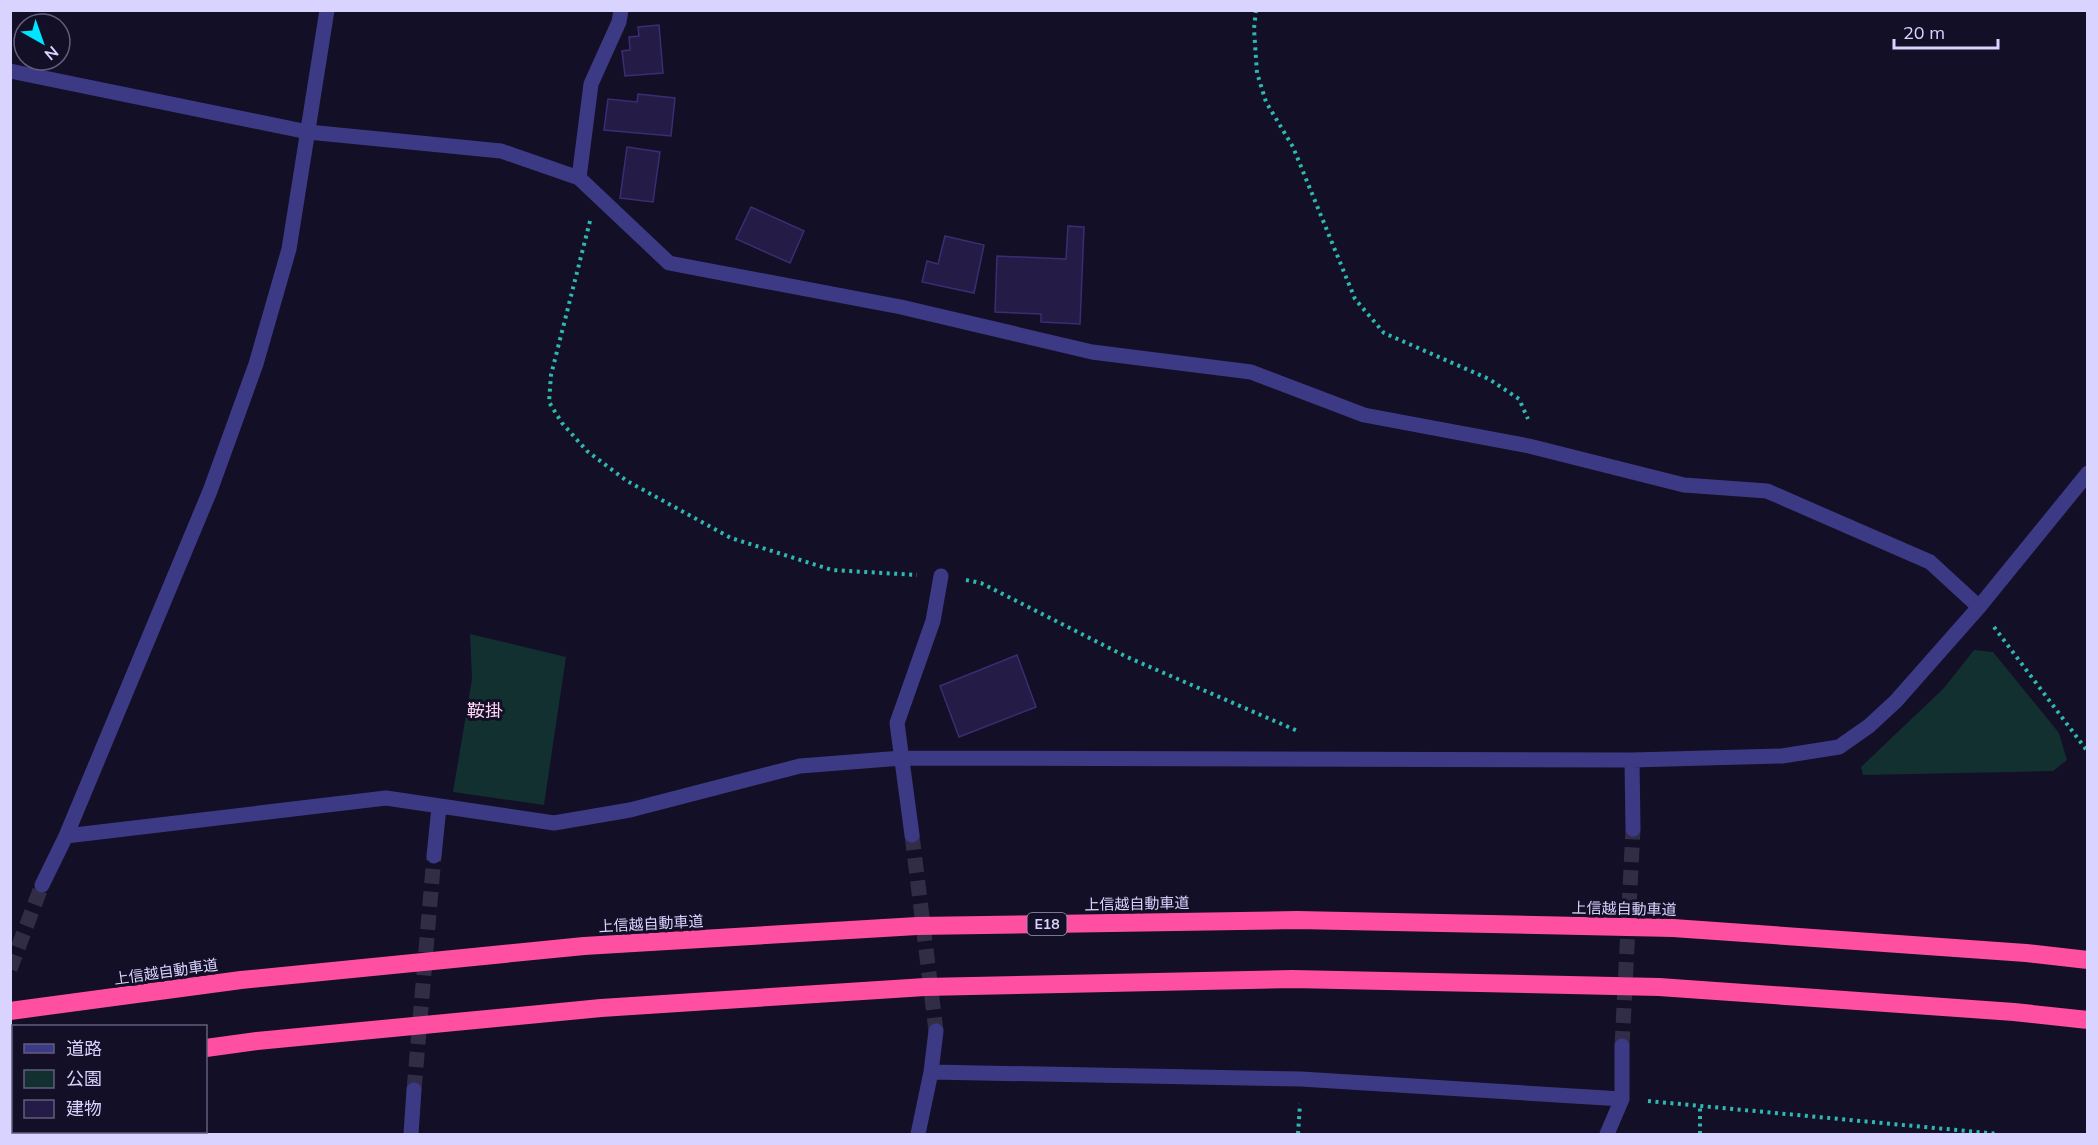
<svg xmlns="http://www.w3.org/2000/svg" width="2098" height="1145" font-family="Mulish,'Noto Sans JP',sans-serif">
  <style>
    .green { fill: #12302f }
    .building { fill: #241b47; stroke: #3b2d73; stroke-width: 1.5 }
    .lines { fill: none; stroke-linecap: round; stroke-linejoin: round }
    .minor-tunnel { stroke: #312d47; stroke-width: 15; stroke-dasharray: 15 8; stroke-linecap: butt }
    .path { stroke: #2fb8b0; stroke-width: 4; stroke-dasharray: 3 4.5; stroke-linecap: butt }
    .service { stroke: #3d3a85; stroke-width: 15 }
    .minor { stroke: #3d3a85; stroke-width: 15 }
    .motorway { stroke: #ff4fa3; stroke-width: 18 }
    .labels { text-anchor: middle; stroke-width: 6; stroke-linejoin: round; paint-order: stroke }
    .shield { fill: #130f26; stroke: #9e99be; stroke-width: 1.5 }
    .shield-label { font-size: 14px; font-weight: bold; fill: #d9d4ff }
    .street-label { font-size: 15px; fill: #d9d4ff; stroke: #130f26 }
    .quarter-label { font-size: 18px; fill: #ffd6f0; stroke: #130f26 }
  </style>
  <rect width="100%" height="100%" fill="#130f26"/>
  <!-- green -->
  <path class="green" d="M470,634L566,657L544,805L453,792L472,679Z
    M1974,650L1993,652L2059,733L2067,760L2053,771L1863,775L1861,767L1944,688Z"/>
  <!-- building -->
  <path class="building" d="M659,25L663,73L625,76L622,51L630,50L629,37L639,36L638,27Z
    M638,94L675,98L671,136L604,130L608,99L637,102Z
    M627,147L660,152L653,202L620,198Z
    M751,207L804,231L790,263L736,239Z
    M1068,226L1084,227L1080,324L1041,322V314L995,312L997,256L1066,259Z
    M945,236L984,245L974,293L922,282L927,261L938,264Z
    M1017,655L1036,707L959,737L940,686Z"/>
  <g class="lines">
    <!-- minor-tunnel -->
    <path class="minor-tunnel" d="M912,835L936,1031
      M10,969L42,885
      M1622,1046L1633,829
      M414,1090L434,856"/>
    <!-- path -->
    <path class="path" d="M1256,10L1254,29L1257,73L1266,102L1293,147L1355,299L1384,333L1489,379L1519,399L1528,419
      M590,221L551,375L549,402L562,423L587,451L627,481L731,538L832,570L917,575
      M966,580L981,583L1127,657L1300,732
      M1994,627L2088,752
      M1648,1101L1999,1134
      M1298,1134L1300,1104
      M1700,1134V1105"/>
    <!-- service -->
    <path class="service" d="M308,132L501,151L579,178L669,263L901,307L1092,352L1251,372L1364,415L1529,446L1684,485L1767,491L1930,562L1979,607
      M579,178L591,84L619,22L621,10"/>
    <!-- minor -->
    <path class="minor" d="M10,71L308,132
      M1632,760L1633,829
      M912,835L897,723L933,621L941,576
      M66,836L386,798L554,823L630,810L800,766L902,758L1632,760L1782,756L1839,747L1869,726L1896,701L1979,607L2088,473
      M434,856L439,807
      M42,885L66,836L210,491L256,364L289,249L327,10
      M931,1072L1301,1079L1622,1099
      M411,1134L414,1090
      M918,1134L931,1072L936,1031
      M1607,1134L1622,1099V1046"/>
    <!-- motorway -->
    <path class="motorway" d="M10,1011L241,980L584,946L917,926L1297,920L1673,928L2026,953L2088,960
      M206,1048L257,1041L601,1008L925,987L1292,979L1659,987L2014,1012L2088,1020
      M10,1074H14"/>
  </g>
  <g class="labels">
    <!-- shield labels -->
    <rect class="shield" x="1027.5" y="913" width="39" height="22" rx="4.5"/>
    <g class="shield-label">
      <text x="1047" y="929">E18</text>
    </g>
    <!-- street labels -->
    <g class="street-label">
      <text transform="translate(1137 904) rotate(-1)" y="5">上信越自動車道</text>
      <text transform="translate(1624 909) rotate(1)" y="5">上信越自動車道</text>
      <text transform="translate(651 924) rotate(-3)" y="5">上信越自動車道</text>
      <text transform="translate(166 972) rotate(-8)" y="5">上信越自動車道</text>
    </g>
    <!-- quarter labels -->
    <g class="quarter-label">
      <text x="485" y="717">鞍掛</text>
    </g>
  </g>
  <!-- border -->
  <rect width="2098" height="1145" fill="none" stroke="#d9d4ff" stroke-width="24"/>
  <!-- legend -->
  <rect x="12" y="1025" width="195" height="108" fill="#130f26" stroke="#625e7d" stroke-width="1.5"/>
  <rect x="24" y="1044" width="30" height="9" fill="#3d3a85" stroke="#625e7d" stroke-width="1.5"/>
  <text x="66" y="1055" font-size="18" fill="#d9d4ff">道路</text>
  <rect x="24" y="1070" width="30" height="18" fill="#12302f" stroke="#625e7d" stroke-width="1.5"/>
  <text x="66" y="1085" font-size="18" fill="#d9d4ff">公園</text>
  <rect x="24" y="1100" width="30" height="18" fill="#241b47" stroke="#625e7d" stroke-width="1.5"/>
  <text x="66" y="1115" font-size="18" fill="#d9d4ff">建物</text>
  <!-- north arrow -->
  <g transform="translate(42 42) rotate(140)"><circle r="28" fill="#130f26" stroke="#625e7d" stroke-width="1.5"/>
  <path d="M0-4.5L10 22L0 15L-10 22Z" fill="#00e5ff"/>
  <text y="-9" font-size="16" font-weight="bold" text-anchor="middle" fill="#d9d4ff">N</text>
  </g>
  <!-- scale -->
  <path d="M1894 39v9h104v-9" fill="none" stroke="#d9d4ff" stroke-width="3"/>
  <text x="1903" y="39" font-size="18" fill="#d9d4ff" stroke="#130f26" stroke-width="4.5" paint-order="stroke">20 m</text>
</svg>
